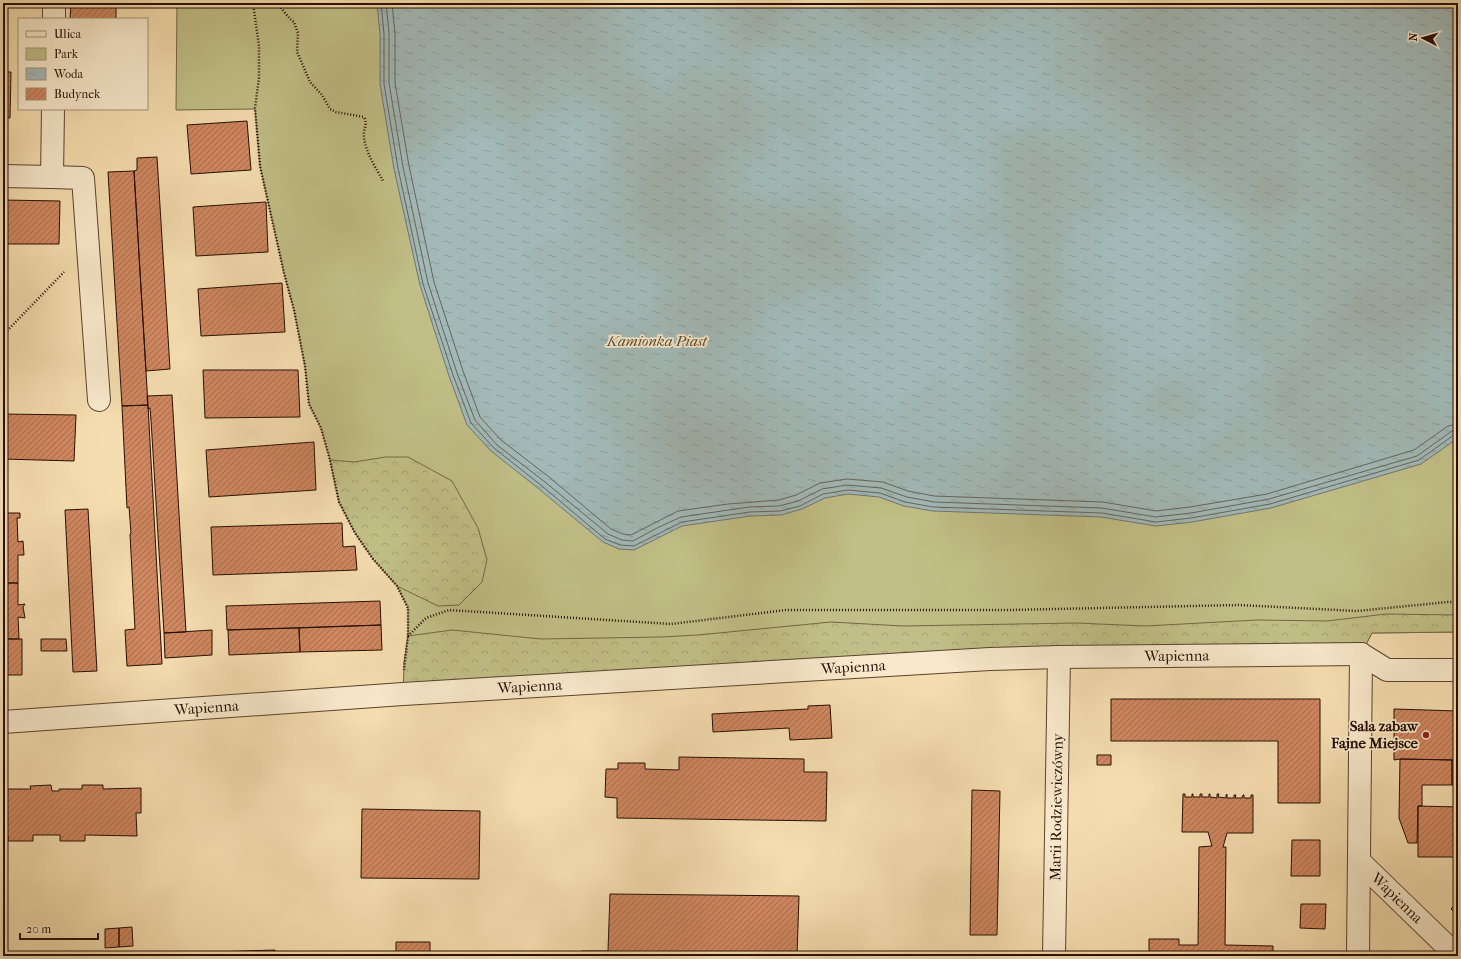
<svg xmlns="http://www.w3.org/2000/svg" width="1461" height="959" font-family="'IM FELL French Canon',serif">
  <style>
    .green { fill: #c1bf87; stroke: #746646 }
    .forest { fill: url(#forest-crowns); stroke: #746646 }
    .water { fill: url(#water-ripples); stroke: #70756f }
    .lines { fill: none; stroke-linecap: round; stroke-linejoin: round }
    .shore { stroke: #64645e; stroke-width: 1 }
    .building { fill: url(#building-hatch); stroke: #260e04 }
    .minor-casing { stroke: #5a422f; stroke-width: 24 }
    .path { stroke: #260e04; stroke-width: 2.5; stroke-dasharray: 1 2; stroke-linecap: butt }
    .minor { stroke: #f8e9cb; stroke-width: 22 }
    .poi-dot { fill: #8f2418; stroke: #f8e9cb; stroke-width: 1.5 }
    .labels { text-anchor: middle; stroke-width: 3.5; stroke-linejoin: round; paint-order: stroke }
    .park-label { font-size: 15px; font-style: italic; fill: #5c4c32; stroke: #f8e9cb }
    .street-label { font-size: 15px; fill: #260e04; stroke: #f8e9cb }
    .poi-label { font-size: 15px; font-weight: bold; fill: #260e04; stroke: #f8e9cb; text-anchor: end }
  </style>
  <defs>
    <pattern id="forest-crowns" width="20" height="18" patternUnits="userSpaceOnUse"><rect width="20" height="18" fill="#c1bf87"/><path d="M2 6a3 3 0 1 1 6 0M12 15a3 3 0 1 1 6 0" fill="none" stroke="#a6a373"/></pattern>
    <pattern id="water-ripples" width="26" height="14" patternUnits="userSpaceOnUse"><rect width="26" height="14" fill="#a2b9b7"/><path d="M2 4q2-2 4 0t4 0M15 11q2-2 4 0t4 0" fill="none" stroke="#8b9e9c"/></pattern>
    <pattern id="building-hatch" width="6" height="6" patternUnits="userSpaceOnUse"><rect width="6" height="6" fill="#cf8760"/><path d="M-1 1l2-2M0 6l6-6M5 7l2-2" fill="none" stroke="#a86d4d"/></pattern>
  </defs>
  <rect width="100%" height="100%" fill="#f5ddaf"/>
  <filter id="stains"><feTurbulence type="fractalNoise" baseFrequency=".005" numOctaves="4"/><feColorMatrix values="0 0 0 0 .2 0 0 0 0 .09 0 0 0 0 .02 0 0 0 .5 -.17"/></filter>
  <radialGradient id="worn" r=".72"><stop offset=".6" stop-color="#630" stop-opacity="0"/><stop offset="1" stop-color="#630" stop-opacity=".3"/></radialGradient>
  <!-- green -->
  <path class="green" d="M177,3H1458V632L1372,633L1361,654L404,663L408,636V608L397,586L373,559L355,533L339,502L330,460L321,428L309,404L305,366L294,310L284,273L260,166L255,109L176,110Z"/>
  <!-- forest -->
  <path class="forest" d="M386,457H408L452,481L478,528L487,560L482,582L459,605L438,606L397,586L373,559L355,533L339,502L330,460L354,462Z
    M1386,614L1458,615V632L1372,633L1361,654L403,694L404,663L408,636L452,630L541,639L661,637L698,635L831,622L903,626L1076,623L1145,626L1257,620L1327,621Z"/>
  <!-- water -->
  <path class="water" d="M377,3H1458V438L1421,464L1271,508L1192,522L1156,526L1101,517L933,511L904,506L879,497L848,494L825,498L802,509L781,515L750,516L682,526L634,550L619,549L603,542L539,489L491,451L467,425L449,376L420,285L394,169L380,84V34Z"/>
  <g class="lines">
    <!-- shore -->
    <path class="shore" d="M381,3L384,34V84L398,168L423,284L453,375L471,423L494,448L542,486L605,539L620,545L634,546L682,522L750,512L780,511L800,506L823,494L848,490L880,493L905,502L933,507L1102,513L1156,522L1191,518L1270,504L1419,460L1454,435H1458
      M386,3L389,33V83L403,167L428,283L457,373L475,420L497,445L545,482L608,534L622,540L633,541L657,528L681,517L749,507L779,506L798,501L822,489L847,485L881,488L907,497L934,502L1102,508L1156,517L1191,513L1269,499L1417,456L1452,431L1458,430
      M392,3L395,33V83L409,166L434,282L463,371L480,417L501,440L549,477L611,529L623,534L631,535L678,511L728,504L779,500L796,495L820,483L847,479L883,482L908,491L934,496L1103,502L1156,511L1190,507L1267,494L1414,450L1448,426L1458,424"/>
  </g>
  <!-- building -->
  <path class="building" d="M71,3H116V19H70Z
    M3,72H11L10,118L3,117Z
    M247,121L251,170L191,174L187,125Z
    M157,157L170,369L146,371L134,171L137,170V158Z
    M134,171L148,405L122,406L108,172Z
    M3,200L60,201L59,244H3Z
    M266,202L268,252L196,256L193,207Z
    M282,283L285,332L201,336L198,289Z
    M203,370H298L300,417L205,418Z
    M172,395L186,632L164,633L151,420L150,408L148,409L147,396Z
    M148,405L162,664L127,666L125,630L135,629L130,534L131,533L129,507L127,508L122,406Z
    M3,414L76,415L74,461L3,459Z
    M314,442L316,490L209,497L206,450Z
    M88,509L97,671L73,672L65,510Z
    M3,513H20V518H17L18,542L23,541L24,555H18V583H3Z
    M342,523L343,547L355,546L357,570L213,575L211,527Z
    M3,583H18V605L25,604L23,607L25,618L18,617L19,639H3Z
    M380,601L381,625L227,630L226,606Z
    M381,625L382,650L300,652L299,628Z
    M299,628L300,652L229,655L228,630Z
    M212,630V655L165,658L164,633Z
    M3,639H22V675H3Z
    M41,639H66L67,651H41Z
    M1111,699H1320V803H1278V741H1111Z
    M830,705L832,738L790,740L789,728L713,732L712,714L808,709V706Z
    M1394,709L1458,711V760L1400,759L1394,760Z
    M1097,755H1111V765H1097Z
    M679,757L804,759V772H827L826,821L617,818V798L605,797L606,769H618V763H645V769L679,770Z
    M1400,759L1452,760V785H1422V806H1418L1417,843H1408L1399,818Z
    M1452,760H1458V785H1452Z
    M51,785L52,791H59V789H82V785H103V789L141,788V813H136L137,836L85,835V841H60V835H33V841H8V836H3V791L8,792L7,789H31L30,786Z
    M972,790L1000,791L997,935H970Z
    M1183,794H1185V797H1192V794H1193V797H1200V794H1202V797H1209V794H1210V797L1217,798V794H1219L1218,797L1226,798V795L1227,794V798H1234V795H1236L1235,798H1242L1243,795H1244V798H1251V795H1253V833H1227L1223,847H1226L1225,945L1273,946V956H1149V939H1179V945H1198L1199,847L1212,846L1208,832H1182Z
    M1418,806L1458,807V857H1418Z
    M362,809L480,811L479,879L361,878Z
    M1292,840H1320V876H1291Z
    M610,894L799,896L797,956H582V951H608Z
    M1458,901V916L1451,909Z
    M1301,904H1326L1325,929L1300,928Z
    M132,927L133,946L119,947V928Z
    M119,928V947L105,948V929Z
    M396,942H430V956H396Z
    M275,950L276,956H212V952Z
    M212,952V956H150V954Z
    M91,953V956H17Z"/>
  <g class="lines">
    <!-- minor casing -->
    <g class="minor-casing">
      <g id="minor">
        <path d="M54,19V3"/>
        <path d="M3,176L52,177L53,109"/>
        <path d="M52,177L83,178L99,400"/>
        <path d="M1361,654L1387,670H1458"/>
        <path id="s1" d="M3,722L403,694L990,659L1059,657L1361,654"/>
        <path id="s2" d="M1359,861L1457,956"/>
        <path id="s3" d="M1054,956L1059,657"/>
        <path d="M1358,956L1361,654"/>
      </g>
    </g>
    <!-- path -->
    <path class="path" d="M253,3L259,46V78L255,108L260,166L284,273L294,310L305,366L309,404L321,428L330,460L339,502L355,533L373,559L397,586L408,608V636L404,670
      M277,3L290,19L294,22L298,33L297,52L301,61L310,82L322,95L330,109L336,112L364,117C368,125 363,129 364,138C366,153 376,168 383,181
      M3,335L64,272
      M408,636L426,618L449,610L671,624L786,610H1009L1239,605L1357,611L1448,602H1458"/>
    <!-- minor -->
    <use href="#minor" class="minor"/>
  </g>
  <!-- markers -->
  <circle class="poi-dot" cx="1426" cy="735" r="4"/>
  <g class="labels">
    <!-- park labels -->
    <g class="park-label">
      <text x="657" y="346">Kamionka Piast</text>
    </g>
    <!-- street labels -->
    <g class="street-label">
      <text dy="5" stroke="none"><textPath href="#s1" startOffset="1176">Wapienna</textPath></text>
      <text dy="5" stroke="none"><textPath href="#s1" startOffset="852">Wapienna</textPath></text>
      <text dy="5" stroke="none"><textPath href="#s1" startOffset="528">Wapienna</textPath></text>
      <text dy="5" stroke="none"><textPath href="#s1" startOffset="204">Wapienna</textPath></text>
      <text dy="5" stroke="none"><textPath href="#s3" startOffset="149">Marii Rodziewiczówny</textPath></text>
      <text dy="5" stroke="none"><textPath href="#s2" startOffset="53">Wapienna</textPath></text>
    </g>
    <!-- poi labels -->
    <g class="poi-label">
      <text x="1418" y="731">Sala zabaw<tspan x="1418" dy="17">Fajne Miejsce</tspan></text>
    </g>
  </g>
  <!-- margin -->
  <rect width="1461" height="959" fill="none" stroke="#f5ddaf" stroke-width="16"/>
  <rect x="4" y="4" width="1453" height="951" fill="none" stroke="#260e04" stroke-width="2"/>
  <rect x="8" y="8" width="1445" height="943" fill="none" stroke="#260e04"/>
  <!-- legend -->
  <rect x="18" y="18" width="130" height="92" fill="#f8e9cb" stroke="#a4917b"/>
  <rect x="26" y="31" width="20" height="6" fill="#f8e9cb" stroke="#a4917b"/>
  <text x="54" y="38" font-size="12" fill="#260e04">Ulica</text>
  <rect x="26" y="48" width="20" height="12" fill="#c1bf87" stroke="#a4917b"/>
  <text x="54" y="58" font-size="12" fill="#260e04">Park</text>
  <rect x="26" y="68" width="20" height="12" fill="url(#water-ripples)" stroke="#a4917b"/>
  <text x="54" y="78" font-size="12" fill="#260e04">Woda</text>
  <rect x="26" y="88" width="20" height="12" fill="url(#building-hatch)" stroke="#a4917b"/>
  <text x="54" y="98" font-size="12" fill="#260e04">Budynek</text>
  <!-- north arrow -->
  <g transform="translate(1423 38) rotate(276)" stroke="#f8e9cb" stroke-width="3" paint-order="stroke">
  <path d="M0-3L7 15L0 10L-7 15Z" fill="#260e04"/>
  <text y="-6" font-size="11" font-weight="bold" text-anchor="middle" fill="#260e04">N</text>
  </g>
  <!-- scale -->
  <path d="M20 933v6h78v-6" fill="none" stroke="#260e04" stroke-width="2"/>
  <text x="26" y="933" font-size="12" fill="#260e04" stroke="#f8e9cb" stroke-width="3" paint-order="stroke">20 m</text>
  <rect width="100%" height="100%" filter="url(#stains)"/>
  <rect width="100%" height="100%" fill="url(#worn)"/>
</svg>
